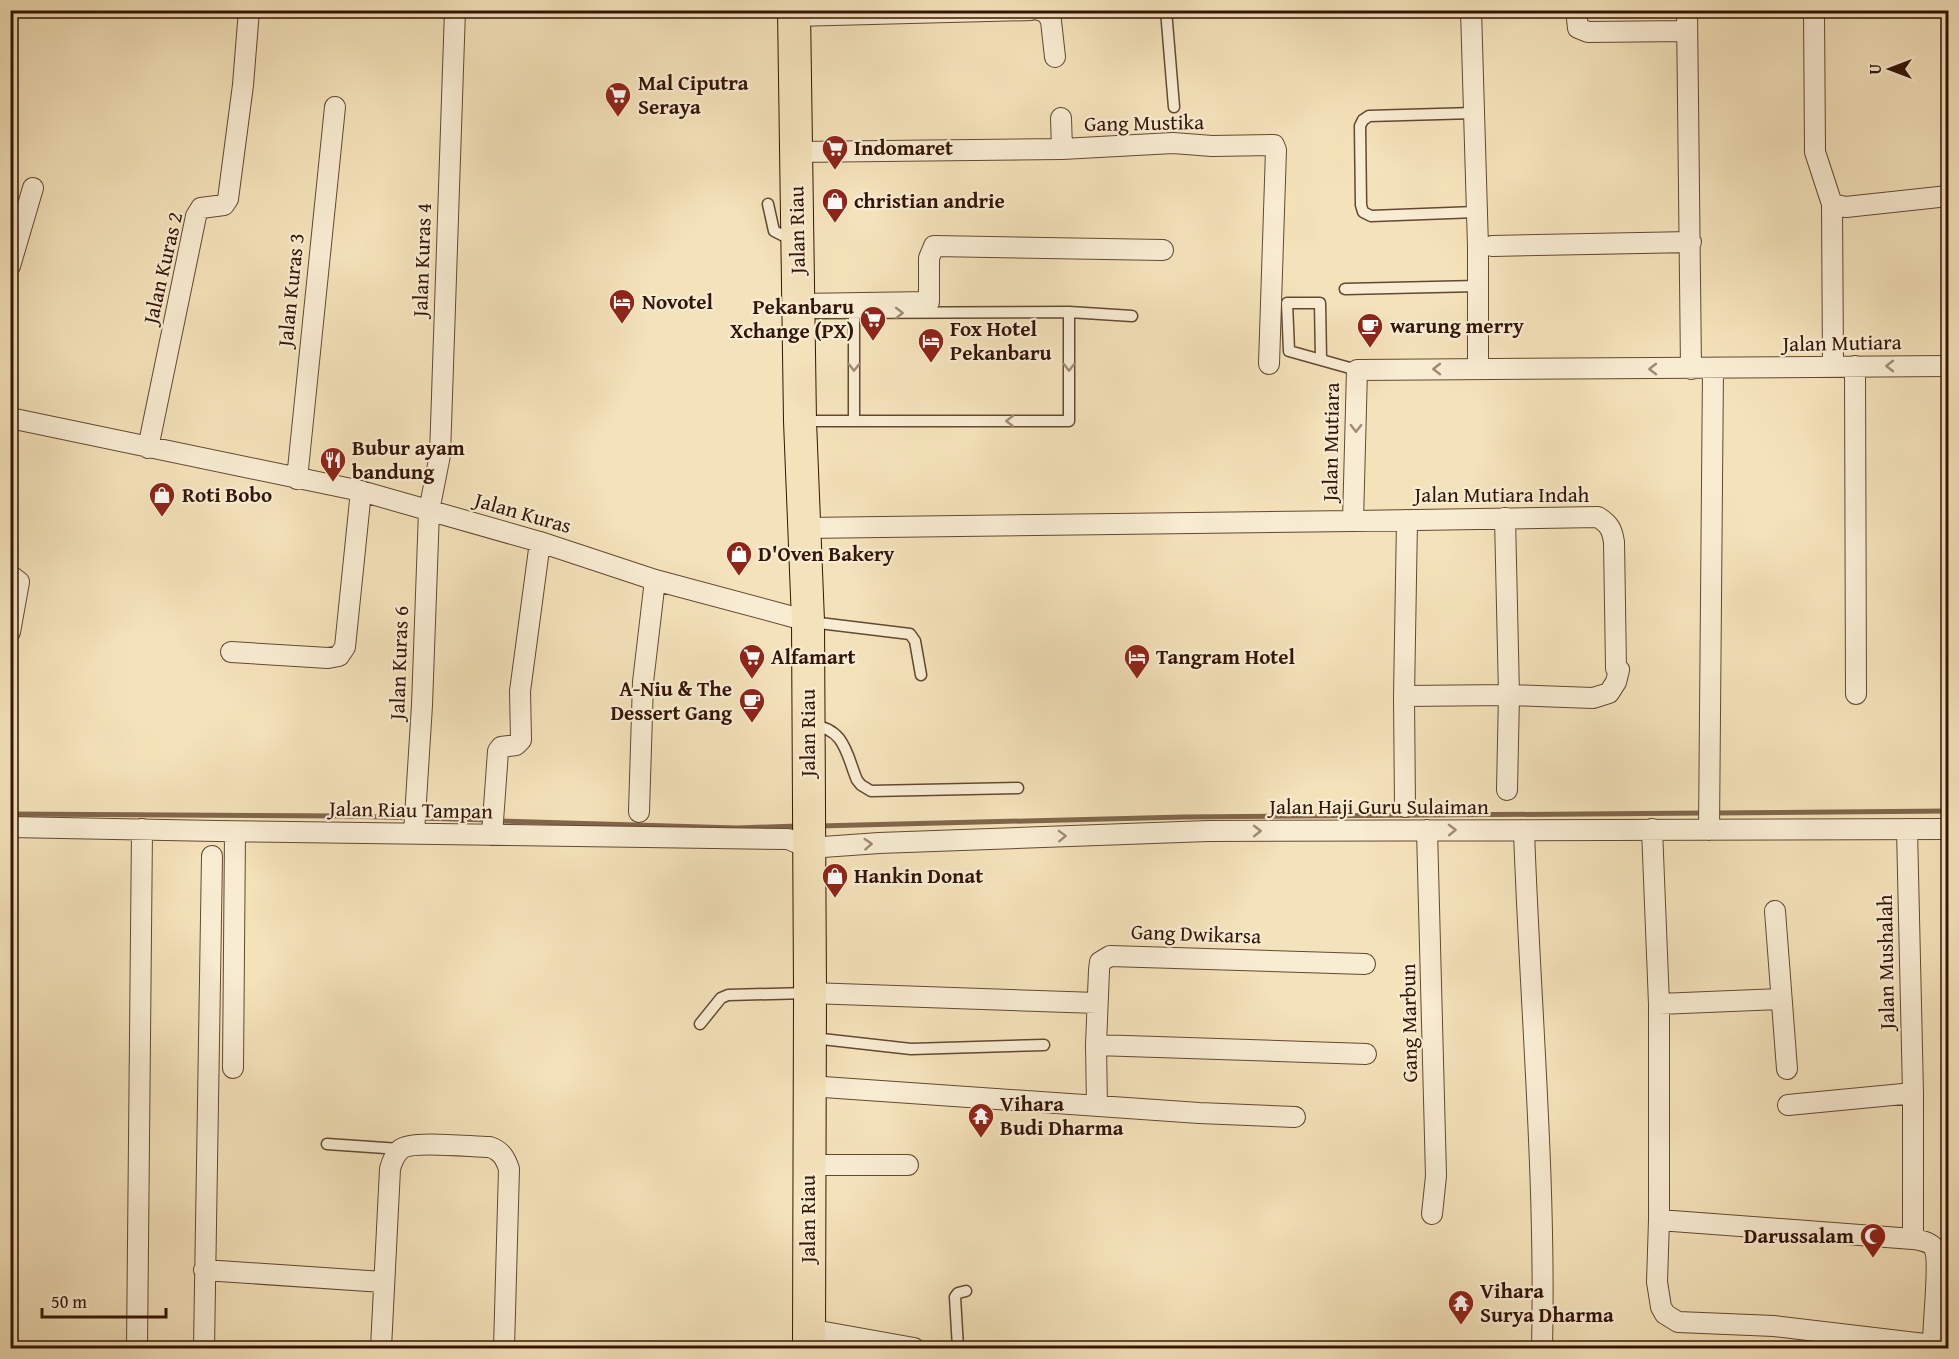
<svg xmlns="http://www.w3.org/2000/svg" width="1959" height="1359" font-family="'Gentium Book Plus',serif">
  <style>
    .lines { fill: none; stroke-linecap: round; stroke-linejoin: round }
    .stream { stroke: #80664c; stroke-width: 5 }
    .service-casing { stroke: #644832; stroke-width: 13 }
    .minor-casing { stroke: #644832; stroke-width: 22 }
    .primary-casing { stroke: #341405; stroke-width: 34 }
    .service { stroke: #f8ecd2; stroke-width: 10 }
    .minor { stroke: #f8ecd2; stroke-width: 20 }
    .primary { stroke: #f4e2ba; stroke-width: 32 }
    .oneway { stroke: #a08b76 }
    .labels { text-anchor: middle; stroke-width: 4.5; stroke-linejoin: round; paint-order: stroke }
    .poi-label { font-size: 21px; font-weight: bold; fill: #341405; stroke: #f8ecd2; text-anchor: start }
    .street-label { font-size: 21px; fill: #341405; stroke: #f8ecd2 }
  </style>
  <rect width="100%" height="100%" fill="#f4e2ba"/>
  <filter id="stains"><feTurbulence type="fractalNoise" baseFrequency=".00333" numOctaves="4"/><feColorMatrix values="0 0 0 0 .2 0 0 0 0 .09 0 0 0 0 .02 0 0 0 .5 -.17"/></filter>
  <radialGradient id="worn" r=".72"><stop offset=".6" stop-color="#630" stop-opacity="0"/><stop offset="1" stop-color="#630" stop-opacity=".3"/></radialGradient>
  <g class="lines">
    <!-- stream -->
    <path class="stream" d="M1713,813L1948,811
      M10,814L346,816L489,820
      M498,821L737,828L798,826
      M819,826L1184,817L1704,813"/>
    <!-- service casing -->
    <g class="service-casing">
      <path id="service" d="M1166,10L1174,107
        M1474,113L1369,116L1363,120L1360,126L1361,205L1363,212L1371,216L1476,212
        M768,204L774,231L794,241
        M1345,289L1478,286
        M814,313L1069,312L1132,316
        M854,313V421
        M1321,359L1320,303H1287L1289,351L1357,370
        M804,421H1069V312
        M811,622L910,634L915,641L921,675
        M812,725C845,729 846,753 857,780L861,785L871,791L1018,788
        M700,1024L721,998L728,995L807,993
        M813,1038L911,1049L1044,1045
        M327,1144L400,1149
        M958,1348L955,1297L958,1293L966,1291"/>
    </g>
    <!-- minor casing -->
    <g class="minor-casing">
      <path id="minor" d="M1039,10L1047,13L1051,21L1055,57
        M1471,10L1478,247V369
        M1576,10L1578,28L1588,32L1687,31
        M1687,10L1691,369
        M1814,10L1815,152L1832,204L1846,207L1948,196
        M794,16L1031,10
        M1061,118L1062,149
        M795,152L1062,149L1173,143L1212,146L1274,145L1276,150L1269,364
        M1832,204L1833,367
        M1492,246L1691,242
        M10,266L33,188
        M798,304L929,302V258L934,246L1163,250
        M1855,366L1856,694
        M10,418L361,491L540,542L655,580L808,621
        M148,448L196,216L201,208L224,205L228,199L243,85L249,10
        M297,479L335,107
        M1505,518L1509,695L1507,790
        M1353,521L1357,370L1948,366
        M804,528L1353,521L1598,517C1609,524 1612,529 1614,542L1616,668L1619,670L1616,682L1609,693L1593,698L1509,695L1404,696L1407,520
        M10,575L19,582L10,632
        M231,652L328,658L339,656L345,647L361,491
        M1404,696L1405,807
        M639,812L643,682L655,580
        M10,827L217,831L788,839L809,848L879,843L1208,831L1948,829
        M1652,829L1659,1004V1220L1657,1282L1661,1307L1665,1314L1678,1322L1774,1326L1933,1345
        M1907,829L1913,1093V1239
        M1427,830L1436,1176L1432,1214
        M1709,830L1713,369
        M1524,831C1530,1003 1546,1176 1542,1348
        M414,833L422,705L429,511L440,455L455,10
        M492,835L498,751L501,747L516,745L521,740L520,691L540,542
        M1775,911L1787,1069
        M810,993L1097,1003
        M1659,1004L1781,999
        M1096,1045L1366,1054
        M233,1068L235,832
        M809,1086L1199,1113L1295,1117
        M1788,1105L1913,1093
        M1097,1106L1096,1045L1099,970L1100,962L1110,956L1365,964
        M808,1165H908
        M1659,1220L1913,1239C1919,1240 1931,1242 1934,1248C1941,1260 1932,1329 1933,1348
        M204,1270L383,1282
        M808,1329L914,1348
        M137,1348L142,829
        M204,1348L212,856
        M381,1348L390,1169C392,1161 395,1154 401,1149C413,1140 472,1147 490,1147C501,1151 505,1157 509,1169L504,1348"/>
    </g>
    <!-- primary casing -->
    <g class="primary-casing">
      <path id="primary" d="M794,10L800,421L808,621L810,993L809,1348"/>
    </g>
    <!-- service -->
    <use href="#service" class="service"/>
    <!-- minor -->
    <use href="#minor" class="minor"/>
    <!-- primary -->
    <use href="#primary" class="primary"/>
  </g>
  <!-- one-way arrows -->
  <defs><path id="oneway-chevron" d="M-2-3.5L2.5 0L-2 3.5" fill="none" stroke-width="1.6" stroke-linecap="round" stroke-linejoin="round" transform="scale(1.5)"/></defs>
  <g class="oneway">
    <use href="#oneway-chevron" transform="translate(899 313)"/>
    <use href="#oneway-chevron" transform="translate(1890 366) rotate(180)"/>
    <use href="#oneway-chevron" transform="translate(854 367) rotate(90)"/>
    <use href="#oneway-chevron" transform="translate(1069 367) rotate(90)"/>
    <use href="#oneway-chevron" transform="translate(1437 369) rotate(180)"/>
    <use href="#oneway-chevron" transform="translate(1653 369) rotate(180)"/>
    <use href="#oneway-chevron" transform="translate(1010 421) rotate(180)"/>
    <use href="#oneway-chevron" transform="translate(1356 428) rotate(91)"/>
    <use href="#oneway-chevron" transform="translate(1452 830) rotate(-1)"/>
    <use href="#oneway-chevron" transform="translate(1257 831)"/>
    <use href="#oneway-chevron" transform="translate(1062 836) rotate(-2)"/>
    <use href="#oneway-chevron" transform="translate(868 844) rotate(-4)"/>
  </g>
  <!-- icons -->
  <defs>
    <g id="supermarket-pin" transform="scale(1.35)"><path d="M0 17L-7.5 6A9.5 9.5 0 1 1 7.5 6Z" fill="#8f2418" stroke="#f8ecd2"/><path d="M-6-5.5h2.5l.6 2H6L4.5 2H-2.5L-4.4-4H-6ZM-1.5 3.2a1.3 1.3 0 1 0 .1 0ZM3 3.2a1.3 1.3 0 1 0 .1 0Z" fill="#fff"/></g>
    <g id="shop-pin" transform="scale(1.35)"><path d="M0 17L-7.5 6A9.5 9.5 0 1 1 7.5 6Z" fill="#8f2418" stroke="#f8ecd2"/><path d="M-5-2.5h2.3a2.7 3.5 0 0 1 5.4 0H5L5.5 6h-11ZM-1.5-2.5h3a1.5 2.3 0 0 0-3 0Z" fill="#fff"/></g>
    <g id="hotel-pin" transform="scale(1.35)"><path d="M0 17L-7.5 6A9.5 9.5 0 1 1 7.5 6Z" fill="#8f2418" stroke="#f8ecd2"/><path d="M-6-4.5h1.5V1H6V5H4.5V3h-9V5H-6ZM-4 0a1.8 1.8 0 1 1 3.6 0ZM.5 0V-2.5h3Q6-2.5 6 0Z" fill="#fff"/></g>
    <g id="cafe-pin" transform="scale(1.35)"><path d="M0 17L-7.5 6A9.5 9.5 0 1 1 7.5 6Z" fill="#8f2418" stroke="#f8ecd2"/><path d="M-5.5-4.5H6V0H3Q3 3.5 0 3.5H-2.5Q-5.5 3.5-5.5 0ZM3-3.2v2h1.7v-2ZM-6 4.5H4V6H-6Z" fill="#fff"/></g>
    <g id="restaurant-pin" transform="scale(1.35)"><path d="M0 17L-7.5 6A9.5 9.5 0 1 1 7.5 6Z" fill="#8f2418" stroke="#f8ecd2"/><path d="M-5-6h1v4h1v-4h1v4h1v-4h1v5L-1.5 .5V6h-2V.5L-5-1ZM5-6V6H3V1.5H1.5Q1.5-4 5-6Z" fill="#fff"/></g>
    <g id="temple-pin" transform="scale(1.35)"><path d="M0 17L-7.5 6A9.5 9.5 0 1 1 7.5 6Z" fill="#8f2418" stroke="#f8ecd2"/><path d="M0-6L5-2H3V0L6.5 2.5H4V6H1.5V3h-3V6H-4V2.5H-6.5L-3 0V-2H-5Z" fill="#fff"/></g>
    <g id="mosque-pin" transform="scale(1.35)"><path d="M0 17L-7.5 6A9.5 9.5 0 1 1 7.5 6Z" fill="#8f2418" stroke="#f8ecd2"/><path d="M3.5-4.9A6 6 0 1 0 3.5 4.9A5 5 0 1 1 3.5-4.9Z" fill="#fff"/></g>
  </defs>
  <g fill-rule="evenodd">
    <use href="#supermarket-pin" x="618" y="95"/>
    <use href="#supermarket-pin" x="835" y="148"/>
    <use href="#shop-pin" x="835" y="201"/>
    <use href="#hotel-pin" x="622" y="302"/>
    <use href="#supermarket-pin" x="873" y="319"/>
    <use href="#cafe-pin" x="1370" y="326"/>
    <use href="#hotel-pin" x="931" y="341"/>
    <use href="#restaurant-pin" x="333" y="460"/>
    <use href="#shop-pin" x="162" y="495"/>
    <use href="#shop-pin" x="739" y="554"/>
    <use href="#supermarket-pin" x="752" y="657"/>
    <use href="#hotel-pin" x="1137" y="657"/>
    <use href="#cafe-pin" x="752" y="701"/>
    <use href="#shop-pin" x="835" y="876"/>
    <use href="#temple-pin" x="981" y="1116"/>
    <use href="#mosque-pin" x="1873" y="1236"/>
    <use href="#temple-pin" x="1461" y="1303"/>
  </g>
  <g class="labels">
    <!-- poi labels -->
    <g class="poi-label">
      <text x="638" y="90">Mal Ciputra<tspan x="638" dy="24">Seraya</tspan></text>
      <text x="854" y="155">Indomaret</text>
      <text x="854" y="208">christian andrie</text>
      <text x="642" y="309">Novotel</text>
      <text x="854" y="314" text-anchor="end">Pekanbaru<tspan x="854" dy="24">Xchange (PX)</tspan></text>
      <text x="1390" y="333">warung merry</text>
      <text x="950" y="336">Fox Hotel<tspan x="950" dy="24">Pekanbaru</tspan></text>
      <text x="352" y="455">Bubur ayam<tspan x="352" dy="24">bandung</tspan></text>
      <text x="182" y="502">Roti Bobo</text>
      <text x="758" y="561">D'Oven Bakery</text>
      <text x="771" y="664">Alfamart</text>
      <text x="1156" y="664">Tangram Hotel</text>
      <text x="732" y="696" text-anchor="end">A-Niu &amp; The<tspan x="732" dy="24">Dessert Gang</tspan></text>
      <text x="854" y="883">Hankin Donat</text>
      <text x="1000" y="1111">Vihara<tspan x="1000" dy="24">Budi Dharma</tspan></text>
      <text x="1854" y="1243" text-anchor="end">Darussalam</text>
      <text x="1480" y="1298">Vihara<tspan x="1480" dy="24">Surya Dharma</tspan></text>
    </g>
    <!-- street labels -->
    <g class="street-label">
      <text transform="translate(1144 123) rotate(-1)" y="7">Gang Mustika</text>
      <text transform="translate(797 230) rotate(-91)" y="7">Jalan Riau</text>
      <text transform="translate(422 260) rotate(-88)" y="7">Jalan Kuras 4</text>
      <text transform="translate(163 268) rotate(-77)" y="7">Jalan Kuras 2</text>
      <text transform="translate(291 290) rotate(-84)" y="7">Jalan Kuras 3</text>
      <text transform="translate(1842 343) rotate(-1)" y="7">Jalan Mutiara</text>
      <text transform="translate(1331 442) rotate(-89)" y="7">Jalan Mutiara</text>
      <text x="1502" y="502">Jalan Mutiara Indah</text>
      <text transform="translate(523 513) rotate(16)" y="7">Jalan Kuras</text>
      <text transform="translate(399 663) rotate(-88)" y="7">Jalan Kuras 6</text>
      <text transform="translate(808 733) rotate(-90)" y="7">Jalan Riau</text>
      <text x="1379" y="814">Jalan Haji Guru Sulaiman</text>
      <text transform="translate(411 810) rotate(1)" y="7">Jalan Riau Tampan</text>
      <text transform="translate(1196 934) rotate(2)" y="7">Gang Dwikarsa</text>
      <text transform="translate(1886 962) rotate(-91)" y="7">Jalan Mushalah</text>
      <text transform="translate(1409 1023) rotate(-91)" y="7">Gang Marbun</text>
      <text transform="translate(808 1219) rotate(-90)" y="7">Jalan Riau</text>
    </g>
  </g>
  <!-- margin -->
  <rect width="1959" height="1359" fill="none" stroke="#f4e2ba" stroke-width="36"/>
  <rect x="12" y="12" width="1935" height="1335" fill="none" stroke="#341405" stroke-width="3"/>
  <rect x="18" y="18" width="1923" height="1323" fill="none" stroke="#341405" stroke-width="1.5"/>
  <!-- north arrow -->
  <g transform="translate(1890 69) rotate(270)" stroke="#f8ecd2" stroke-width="4.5" paint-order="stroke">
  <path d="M0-4.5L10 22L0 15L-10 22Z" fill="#341405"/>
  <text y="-9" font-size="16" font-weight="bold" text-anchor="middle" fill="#341405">U</text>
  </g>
  <!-- scale -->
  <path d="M42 1308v9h124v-9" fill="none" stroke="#341405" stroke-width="3"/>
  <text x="51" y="1308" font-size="18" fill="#341405" stroke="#f8ecd2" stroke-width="4.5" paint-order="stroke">50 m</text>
  <rect width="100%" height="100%" filter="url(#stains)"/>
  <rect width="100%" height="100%" fill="url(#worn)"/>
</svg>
